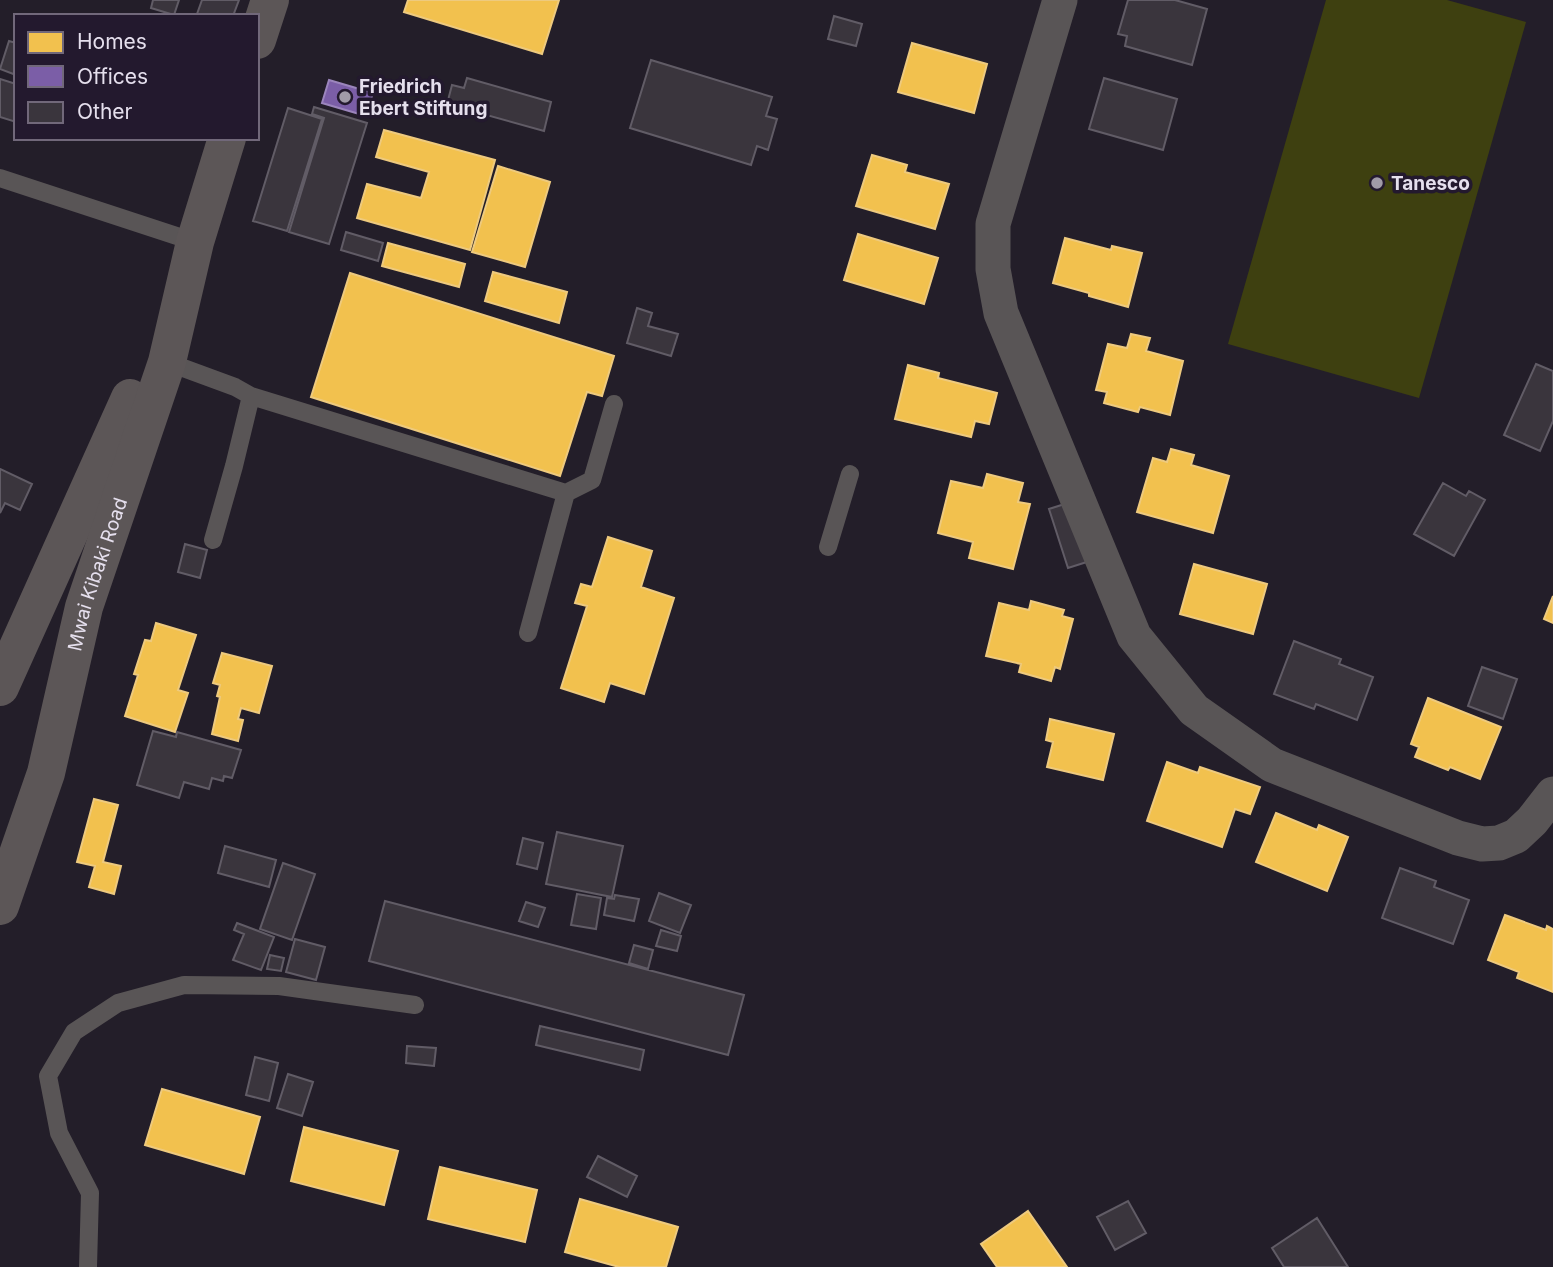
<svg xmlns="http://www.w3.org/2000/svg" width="1553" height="1267" font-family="Inter,sans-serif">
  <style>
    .green { fill: #3e4010 }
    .homes { fill: #f2c14e; stroke: #eeca7e; stroke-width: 2 }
    .offices { fill: #7b5ea7; stroke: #9b85bc; stroke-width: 2 }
    .building { fill: #3a353d; stroke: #615c66; stroke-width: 2 }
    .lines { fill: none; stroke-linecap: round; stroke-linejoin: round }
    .lane { stroke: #595556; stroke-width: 18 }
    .street { stroke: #595556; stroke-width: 35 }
    .primary { stroke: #5c5657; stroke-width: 38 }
    .poi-dot { fill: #a19ba8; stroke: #23192e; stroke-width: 2.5 }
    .labels { text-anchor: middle; stroke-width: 7; stroke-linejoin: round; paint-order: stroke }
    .poi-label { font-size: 19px; font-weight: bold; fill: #e5dfed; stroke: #23192e; text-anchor: start }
    .street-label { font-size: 19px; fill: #e5dfed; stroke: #23192e }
  </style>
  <rect width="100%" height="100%" fill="#231e29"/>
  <!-- green -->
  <path class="green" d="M1326,0H1447L1526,22L1419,398L1228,344Z"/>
  <!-- homes -->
  <path class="homes" d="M408,0H559L542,54L404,12Z
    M912,43L987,64L974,113L898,92Z
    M384,130L495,160L470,250L357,218L367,184L421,198L429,172L376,157Z
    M872,155L907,165L905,172L949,184L935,229L856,206Z
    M498,166L550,182L525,267L472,252Z
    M858,234L938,258L924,304L844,280Z
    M1065,238L1111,250L1112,246L1142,253L1128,307L1089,296V293L1053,283Z
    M388,243L465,264L459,287L382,266Z
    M493,272L567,292L559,323L485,301Z
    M350,273L614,356L602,396L587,392L560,476L311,397Z
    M1131,334L1150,338L1146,351L1183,361L1170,415L1140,407L1138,412L1104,403L1107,392L1096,390L1108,344L1127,348Z
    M908,365L939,373L938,378L997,393L989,424L975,421L971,437L895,419Z
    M1171,449L1194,455L1191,465L1229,476L1213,533L1137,512L1153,458L1167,462Z
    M987,474L1023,483L1018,502L1030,504L1013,569L969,558L973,542L938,533L951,481L983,488Z
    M608,537L652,551L641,587L674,598L644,694L610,683L604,702L561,688L587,606L575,603L581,584L592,587Z
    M1194,564L1267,584L1253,634L1180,614Z
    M1553,596V623L1544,619Z
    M1031,601L1064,610L1062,616L1073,619L1060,669L1055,667L1051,681L1019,672L1021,664L986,656L999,603L1029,610Z
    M156,623L196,635L178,690L188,693L175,732L125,716L138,675L134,674L145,640L151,641Z
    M222,653L272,666L259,713L241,708L238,719L243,720L238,741L212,734L220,697L217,696L220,685L213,683Z
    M1428,698L1501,727L1480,779L1450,767L1448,770L1415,757L1419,747L1411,744Z
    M1050,719L1114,734L1103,780L1047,767L1053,742L1046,740Z
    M1167,762L1198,773L1200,767L1260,787L1250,814L1235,809L1222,847L1147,821Z
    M94,799L118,805L103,862L121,866L114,894L89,887L95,866L77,862Z
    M1276,813L1317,830L1319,825L1348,837L1327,891L1256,862Z
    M1505,915L1546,930L1547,926L1553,929V992L1517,978L1519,972L1488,960Z
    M162,1089L260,1117L244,1174L145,1145Z
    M304,1127L398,1151L384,1205L291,1181Z
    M440,1167L537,1190L525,1242L428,1219Z
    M580,1199L678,1227L666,1267H619L565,1252Z
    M1028,1211L1067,1267H997L981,1244Z"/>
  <!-- offices -->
  <path class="offices" d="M329,80L373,93L366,116L322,103Z"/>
  <!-- building -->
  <path class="building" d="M153,0H179L174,15L151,8Z
    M202,0H239L233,16L197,14Z
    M1128,0H1175L1207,9L1192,65L1125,46L1127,36L1118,34Z
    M834,16L862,24L856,46L828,39Z
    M9,41L16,43V75L0,69Z
    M651,60L772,97L766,116L777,119L768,150L757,146L751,165L630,128Z
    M467,78L551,102L544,131L447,104L452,85L464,88Z
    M1104,78L1177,99L1163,150L1089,129Z
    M0,79L16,84V122L0,117Z
    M314,107L367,123L329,244L289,232L324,118L312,114Z
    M288,108L322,119L287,231L253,221Z
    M346,232L383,243L378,261L341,250Z
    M637,308L652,313L648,326L678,334L671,356L627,343Z
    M1536,364L1553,371V421L1540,451L1504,435Z
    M0,469L32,484L20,510L5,503L0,513Z
    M1443,483L1466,496L1469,491L1485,500L1454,556L1414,534Z
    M1074,501L1093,560L1068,568L1049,509Z
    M185,544L207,550L200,578L178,572Z
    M1294,641L1341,659L1339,664L1373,677L1357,720L1316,704L1314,709L1274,694Z
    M1482,667L1517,679L1503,719L1468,706Z
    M153,731L176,737L177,732L241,750L232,778L224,776L223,781L212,778L209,789L184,782L179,798L137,785Z
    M557,832L623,846L612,897L546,884Z
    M523,838L543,843L537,869L517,864Z
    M225,846L276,860L269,887L218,873Z
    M283,863L315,874L292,940L260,929Z
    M1400,868L1436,881L1434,887L1469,900L1453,944L1382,918Z
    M659,893L691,905L680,933L649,921Z
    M577,894L601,898L596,929L571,925Z
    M615,895L639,899L634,921L604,915L607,898L614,899Z
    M385,901L744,995L728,1055L369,961Z
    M526,902L545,908L538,927L519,921Z
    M237,923L274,937L261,970L233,960L244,934L234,930Z
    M661,930L681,936L677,951L656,946Z
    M295,939L325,947L316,980L286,972Z
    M634,945L653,950L648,969L629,963Z
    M270,955L284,958L281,971L267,969Z
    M540,1026L644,1050L640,1070L536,1045Z
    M407,1046L436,1048L434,1066L406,1063Z
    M255,1057L278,1063L269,1101L246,1095Z
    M288,1074L313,1082L302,1116L277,1108Z
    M598,1156L637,1176L627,1197L587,1177Z
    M1128,1201L1146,1233L1115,1250L1097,1217Z
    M1317,1218L1348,1267H1284L1272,1248Z"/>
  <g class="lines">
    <!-- lane -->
    <path class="lane" d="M0,178L195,242
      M167,362L235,387L251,396L234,466L213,540
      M251,396L566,493L528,633
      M566,493L592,480L614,404
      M828,547L850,474
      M88,1267L90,1193L59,1133L48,1076L74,1032L118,1003L184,985L279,986L415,1005"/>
    <!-- street -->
    <path class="street" d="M1060,0L993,224V269L1001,313L1134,636L1194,710L1272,765L1458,838L1482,844L1499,843L1516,836L1532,821L1553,794"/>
    <!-- primary -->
    <g class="primary">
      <path d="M257,40L270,0"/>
      <path d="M0,687L130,398"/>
      <path id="s1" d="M0,906L46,773L84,607L167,362L195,242L227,138"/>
    </g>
  </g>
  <!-- markers -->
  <g class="poi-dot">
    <circle cx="345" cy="97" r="7"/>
    <circle cx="1377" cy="183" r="7"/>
  </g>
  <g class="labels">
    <!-- poi labels -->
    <g class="poi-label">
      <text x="359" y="93">Friedrich<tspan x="359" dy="22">Ebert Stiftung</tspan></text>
      <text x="1391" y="190">Tanesco</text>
    </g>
    <!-- street labels -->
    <g class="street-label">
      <text dy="7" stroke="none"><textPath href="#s1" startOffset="346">Mwai Kibaki Road</textPath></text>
    </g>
  </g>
  <!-- legend -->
  <rect x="14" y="14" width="245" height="126" fill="#23192e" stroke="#71687a" stroke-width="2"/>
  <rect x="28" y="32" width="35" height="21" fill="#f2c14e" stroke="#71687a" stroke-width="2"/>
  <text x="77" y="49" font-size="21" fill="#e5dfed">Homes</text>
  <rect x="28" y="66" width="35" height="21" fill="#7b5ea7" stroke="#71687a" stroke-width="2"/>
  <text x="77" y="84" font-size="21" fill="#e5dfed">Offices</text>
  <rect x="28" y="102" width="35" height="21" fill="#3a353d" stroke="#71687a" stroke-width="2"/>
  <text x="77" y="119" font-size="21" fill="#e5dfed">Other</text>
</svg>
